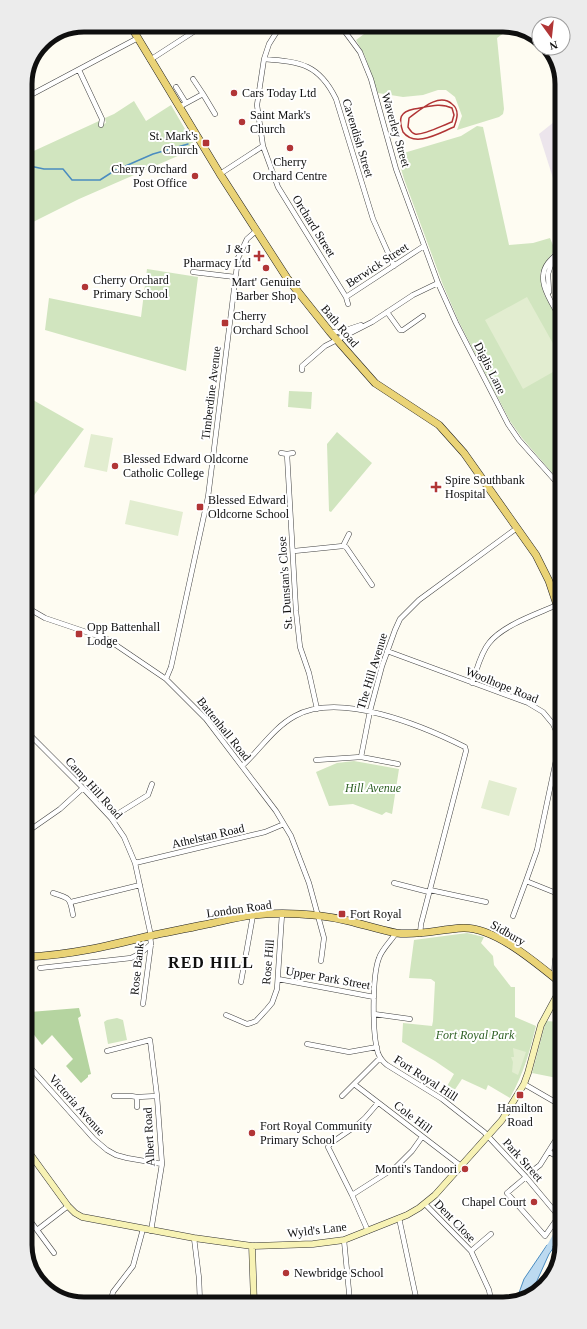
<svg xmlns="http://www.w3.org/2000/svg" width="587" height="1329" font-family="Georgia,serif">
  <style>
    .industrial { fill: #ece5ec }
    .green { fill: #d1e5bf }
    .forest { fill: #b5d4a0 }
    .pitch { fill: #e2edd0 }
    .water { fill: #bcdaf0; stroke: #4a8cc0 }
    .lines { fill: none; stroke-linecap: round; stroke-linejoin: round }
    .stream { stroke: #4a8cc0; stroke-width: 1.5 }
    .canal { stroke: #bcdaf0; stroke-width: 5.5 }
    .street-casing { stroke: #424242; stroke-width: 5.5 }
    .secondary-casing { stroke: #313131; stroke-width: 7 }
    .primary-casing { stroke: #202020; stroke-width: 8 }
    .street { stroke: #fff; stroke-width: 4.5 }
    .secondary { stroke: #f7f2b4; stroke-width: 6 }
    .primary { stroke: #ead376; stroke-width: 7 }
    .rail { stroke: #b13536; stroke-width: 1.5 }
    .poi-dot { fill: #b13536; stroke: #fff; stroke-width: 1.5 }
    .labels { text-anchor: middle; stroke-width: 4; stroke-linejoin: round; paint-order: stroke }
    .poi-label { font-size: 12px; fill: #0f0f0f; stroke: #fff; text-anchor: start }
    .street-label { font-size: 12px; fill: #0f0f0f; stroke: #fff }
    .park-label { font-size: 12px; font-style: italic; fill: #2f6125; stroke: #fff }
    .district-label { font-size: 16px; font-weight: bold; letter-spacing: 1px; fill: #0f0f0f; stroke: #fff }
    .rim { fill: none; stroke: #0f0f0f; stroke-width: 5 }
  </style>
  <rect width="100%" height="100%" fill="#fefcf2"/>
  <!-- industrial -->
  <path class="industrial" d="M559,118V197L539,134Z
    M559,258V303L553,274L555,263Z"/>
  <!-- green -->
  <path class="green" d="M376,25H507L512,27L497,38L504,109L503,114L499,117L457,130L462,116L455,97L446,90H438L423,95L403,97L378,93L365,56L356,40Z
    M134,101L146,121L171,105L196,148L79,199L25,226V155L99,121L101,125L106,123L105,118L114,114Z
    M477,126L483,127L509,245L533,243L550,238L555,250L548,259L540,273L542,287L544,294L559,322L560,482L522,438L510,421L485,373L459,322L443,285L404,179L397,155L461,136Z
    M147,269L198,277L186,371L45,330L49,298L141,317Z
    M289,391L312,392L311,409L288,407Z
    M26,396L84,429L26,506Z
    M337,432L372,463L331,512L329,511L327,444Z
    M354,761L399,769L392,814L386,812L382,815L353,804L329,806L316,772L337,763Z
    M467,933L484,937L481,943L493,956L494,965L511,987H515V1017L536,1026C530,1051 523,1075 510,1098L488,1085L486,1090L462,1079L448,1100L442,1095L454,1074L435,1061L402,1042L403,1023L432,1026L433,1021L435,982L431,979L409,978L414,940Z
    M117,1018L123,1020L127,1040L108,1044L104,1022L107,1020Z
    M546,1021L561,1022L562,1079L532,1073Z"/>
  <!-- forest -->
  <path class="forest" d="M79,1008L81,1016L78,1018L91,1074L88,1075V1077L81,1083L66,1066L73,1059L52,1035L42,1045L28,1027V1014L30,1012Z"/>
  <!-- pitch -->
  <path class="pitch" d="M527,297L560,356V368L523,389L485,320Z
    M91,434L113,438L107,472L84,467Z
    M130,500L183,512L178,536L125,524Z
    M489,780L517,788L509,816L481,808Z
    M513,1048L526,1052L518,1075L512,1072L513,1062L511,1057H514Z"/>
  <!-- water -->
  <path class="water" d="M547,1245L554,1247L549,1254L531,1294L522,1301H516L524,1279Z"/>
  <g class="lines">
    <!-- stream -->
    <path class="stream" d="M25,165L44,169H63L72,180H100L114,171L153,154L188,144"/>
    <!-- canal -->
    <path class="canal" d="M547,1251L562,1224"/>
    <!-- street casing -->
    <g class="street-casing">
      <path id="street" d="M281,25L269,44L264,59L257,105L263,146L278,187L346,297
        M340,25L360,52L371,79L396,169L438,283L456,323L508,424L519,440L560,486
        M264,59C301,62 319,64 336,99L373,219L394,266
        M150,60L204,25
        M79,70L102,119L101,125
        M176,87L186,103
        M203,94L215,114
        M25,98L138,38
        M179,107L203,94L193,79
        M220,174L263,146
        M559,251C556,255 551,259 548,263C535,280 551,301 559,316
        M193,272L235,277
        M549,292L548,274L552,262
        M348,304L346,297L424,246
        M387,312L400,330H403L423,316
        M330,332H340L361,325
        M302,370V366L325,346L372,322L413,295L438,283
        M281,453L287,454
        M293,453L287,454L296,611L300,647L309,673L317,709
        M343,546L349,534
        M294,551L343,546L346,547L372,585
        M26,607L45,618L107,639L166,679L206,719L276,811L291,836L309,883L324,938L321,961
        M387,651L528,703L543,712L553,724L557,733L558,751L537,850L526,881L561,895
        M166,679L171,667L208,497L238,258L247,239L256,231
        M472,683C477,670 480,654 489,643C503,625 537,614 557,605
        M27,732L83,788L111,818L124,837L135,863L151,936
        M361,757L398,764
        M316,760L361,757L370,711L382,666L395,630L400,619L419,600L517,528
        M242,766C260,750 273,728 295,716C340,691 423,726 465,747L466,751L421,924L420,934
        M111,818L148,795L152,784
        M27,832L60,809L83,788
        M135,863L248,836L265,832L284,824
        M394,883L429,892
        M430,890L486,902
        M53,893C70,898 70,898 73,915
        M71,902L140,885
        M513,916L526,881
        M396,933C391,941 382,949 379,958C372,976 372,1034 378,1053C380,1058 383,1062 387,1065L442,1099L484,1132L526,1177L562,1220
        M40,968L131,958L141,953L151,944
        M554,977L555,960L561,940
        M278,979L374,997
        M241,982L253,915
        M143,1004L151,944L150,936
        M374,1014L410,1019
        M226,1015L247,1024L251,1023L256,1021L267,1009L272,1003L277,989L282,914
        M307,1044L349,1052L377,1047
        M107,1051L150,1040L157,1096L162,1164L151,1231
        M28,1065L94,1139L107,1150L116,1155L127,1158L162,1164
        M354,1084L461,1166
        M524,1084L562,1106
        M114,1096H131L137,1097L157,1096
        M342,1096L380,1058
        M137,1097V1107
        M549,1152L562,1159
        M531,1172L540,1165L562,1130
        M526,1177L507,1193L545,1236L559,1216
        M352,1195L396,1167L412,1151L422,1137
        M425,1204L471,1251L489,1290L490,1295L489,1301
        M28,1218L37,1230L68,1206
        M399,1218L417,1302
        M37,1230L54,1253
        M368,1231L352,1195L328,1147L331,1143L356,1126L365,1118L378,1103
        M194,1238L199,1278L200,1303
        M344,1240L350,1302
        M471,1251L491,1234
        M118,1304L112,1296L113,1292L133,1266L143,1229"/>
    </g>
    <!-- secondary casing -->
    <g class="secondary-casing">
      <path id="secondary" d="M28,1151L68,1206L75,1213L82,1217L194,1238L252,1246L313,1244L344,1240L407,1215L419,1208L435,1195L502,1120L524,1084L528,1073L541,1025L561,988
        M252,1246L254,1303"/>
    </g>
    <!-- primary casing -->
    <g class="primary-casing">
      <path id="primary" d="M130,25L220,174L287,278L330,332L375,383L439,425L464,453L536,555L549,581L560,614
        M27,957C70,955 108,946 149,936C167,932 185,929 203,925C219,922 236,917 253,915C285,912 318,914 349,921C365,925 381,930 396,933C419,936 440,929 463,928C495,927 536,963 561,983"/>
    </g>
    <!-- street -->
    <use href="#street" class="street"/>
    <!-- secondary -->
    <use href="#secondary" class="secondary"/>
    <!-- primary -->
    <use href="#primary" class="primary"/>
    <!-- rail -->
    <path class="rail" d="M414,109C427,107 440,102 452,108L454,115L452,122C443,125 423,136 415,134C411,133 410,130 408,127L409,118C420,110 439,92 452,104C460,110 457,119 454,127C439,133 415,148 403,132C398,118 400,112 414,109"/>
  </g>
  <!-- markers -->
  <g class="poi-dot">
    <circle cx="234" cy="93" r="4"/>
    <circle cx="242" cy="122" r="4"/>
    <rect x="202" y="139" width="8" height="8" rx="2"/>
    <circle cx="290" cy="148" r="4"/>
    <circle cx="195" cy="176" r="4"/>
    <path d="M257 250h4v4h4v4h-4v4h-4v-4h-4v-4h4z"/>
    <circle cx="266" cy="268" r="4"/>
    <circle cx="85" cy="287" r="4"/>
    <rect x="221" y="319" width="8" height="8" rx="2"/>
    <circle cx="115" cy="466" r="4"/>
    <path d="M434 481h4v4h4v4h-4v4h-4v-4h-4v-4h4z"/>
    <rect x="196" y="503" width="8" height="8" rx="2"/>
    <rect x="75" y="630" width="8" height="8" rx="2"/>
    <rect x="338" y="910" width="8" height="8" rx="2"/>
    <rect x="516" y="1091" width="8" height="8" rx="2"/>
    <circle cx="252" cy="1133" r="4"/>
    <circle cx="465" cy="1169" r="4"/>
    <circle cx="534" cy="1202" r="4"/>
    <circle cx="286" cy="1273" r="4"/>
  </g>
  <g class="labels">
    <!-- poi labels -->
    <g class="poi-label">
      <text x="242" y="97">Cars Today Ltd</text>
      <text x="250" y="119">Saint Mark's<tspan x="250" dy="14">Church</tspan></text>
      <text x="198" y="140" text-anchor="end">St. Mark's<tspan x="198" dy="14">Church</tspan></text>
      <text x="290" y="166" text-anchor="middle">Cherry<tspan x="290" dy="14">Orchard Centre</tspan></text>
      <text x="187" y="173" text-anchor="end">Cherry Orchard<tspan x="187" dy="14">Post Office</tspan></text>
      <text x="251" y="253" text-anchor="end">J &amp; J<tspan x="251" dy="14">Pharmacy Ltd</tspan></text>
      <text x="93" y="284">Cherry Orchard<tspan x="93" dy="14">Primary School</tspan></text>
      <text x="266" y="286" text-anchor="middle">Mart' Genuine<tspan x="266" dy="14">Barber Shop</tspan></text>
      <text x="233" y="320">Cherry<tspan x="233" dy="14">Orchard School</tspan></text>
      <text x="123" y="463">Blessed Edward Oldcorne<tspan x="123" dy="14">Catholic College</tspan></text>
      <text x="445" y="484">Spire Southbank<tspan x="445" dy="14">Hospital</tspan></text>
      <text x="208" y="504">Blessed Edward<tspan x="208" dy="14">Oldcorne School</tspan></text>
      <text x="87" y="631">Opp Battenhall<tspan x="87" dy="14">Lodge</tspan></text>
      <text x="350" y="918">Fort Royal</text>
      <text x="520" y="1112" text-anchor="middle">Hamilton<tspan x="520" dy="14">Road</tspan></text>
      <text x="260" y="1130">Fort Royal Community<tspan x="260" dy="14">Primary School</tspan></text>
      <text x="457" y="1173" text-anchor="end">Monti's Tandoori</text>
      <text x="526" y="1206" text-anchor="end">Chapel Court</text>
      <text x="294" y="1277">Newbridge School</text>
    </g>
    <!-- street labels -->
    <g class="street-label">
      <text transform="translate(396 130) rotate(74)" y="4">Waverley Street</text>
      <text transform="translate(358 138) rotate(73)" y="4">Cavendish Street</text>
      <text transform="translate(314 226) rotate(58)" y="4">Orchard Street</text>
      <text transform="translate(377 265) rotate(-33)" y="4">Berwick Street</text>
      <text transform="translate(340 326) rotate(50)" y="4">Bath Road</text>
      <text transform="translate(490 368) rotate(63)" y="4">Diglis Lane</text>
      <text transform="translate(211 393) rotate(-83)" y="4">Timberdine Avenue</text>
      <text transform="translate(285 583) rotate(-94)" y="4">St. Dunstan's Close</text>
      <text transform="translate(372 671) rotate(-73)" y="4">The Hill Avenue</text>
      <text transform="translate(502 685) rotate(22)" y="4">Woolhope Road</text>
      <text transform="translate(224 729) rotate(51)" y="4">Battenhall Road</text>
      <text transform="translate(94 788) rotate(48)" y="4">Camp Hill Road</text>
      <text transform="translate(208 836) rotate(-13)" y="4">Athelstan Road</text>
      <text transform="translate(239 909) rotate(-8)" y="4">London Road</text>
      <text transform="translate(508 933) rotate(30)" y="4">Sidbury</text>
      <text transform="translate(268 962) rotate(-85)" y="4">Rose Hill</text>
      <text transform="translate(137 969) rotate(-84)" y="4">Rose Bank</text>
      <text transform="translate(328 978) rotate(10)" y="4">Upper Park Street</text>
      <text transform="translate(426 1078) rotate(33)" y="4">Fort Royal Hill</text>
      <text transform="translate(77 1105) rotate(48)" y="4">Victoria Avenue</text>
      <text transform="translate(413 1117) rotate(37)" y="4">Cole Hill</text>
      <text transform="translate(149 1137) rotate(-93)" y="4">Albert Road</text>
      <text transform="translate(523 1160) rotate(48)" y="4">Park Street</text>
      <text transform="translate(455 1221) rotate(46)" y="4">Dent Close</text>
      <text transform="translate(317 1230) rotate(-7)" y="4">Wyld's Lane</text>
    </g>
    <!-- park labels -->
    <g class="park-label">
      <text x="373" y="792">Hill Avenue</text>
      <text x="475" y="1039">Fort Royal Park</text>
    </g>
    <!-- district labels -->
    <g class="district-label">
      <text x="211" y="968">RED HILL</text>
    </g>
  </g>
  <!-- crop -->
  <path d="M0 0H587V1329H0ZM84 32H503A52 52 0 0 1 555 84V1245A52 52 0 0 1 503 1297H84A52 52 0 0 1 32 1245V84A52 52 0 0 1 84 32Z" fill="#ececec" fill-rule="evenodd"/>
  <path class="rim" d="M84 32H503A52 52 0 0 1 555 84V1245A52 52 0 0 1 503 1297H84A52 52 0 0 1 32 1245V84A52 52 0 0 1 84 32Z"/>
  <!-- north arrow -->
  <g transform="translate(551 36) rotate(165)"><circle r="19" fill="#ffffff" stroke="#9f9f9f"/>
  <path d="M0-3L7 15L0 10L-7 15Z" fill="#b13536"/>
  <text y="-6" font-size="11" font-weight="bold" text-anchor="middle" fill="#0f0f0f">N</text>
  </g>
</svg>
